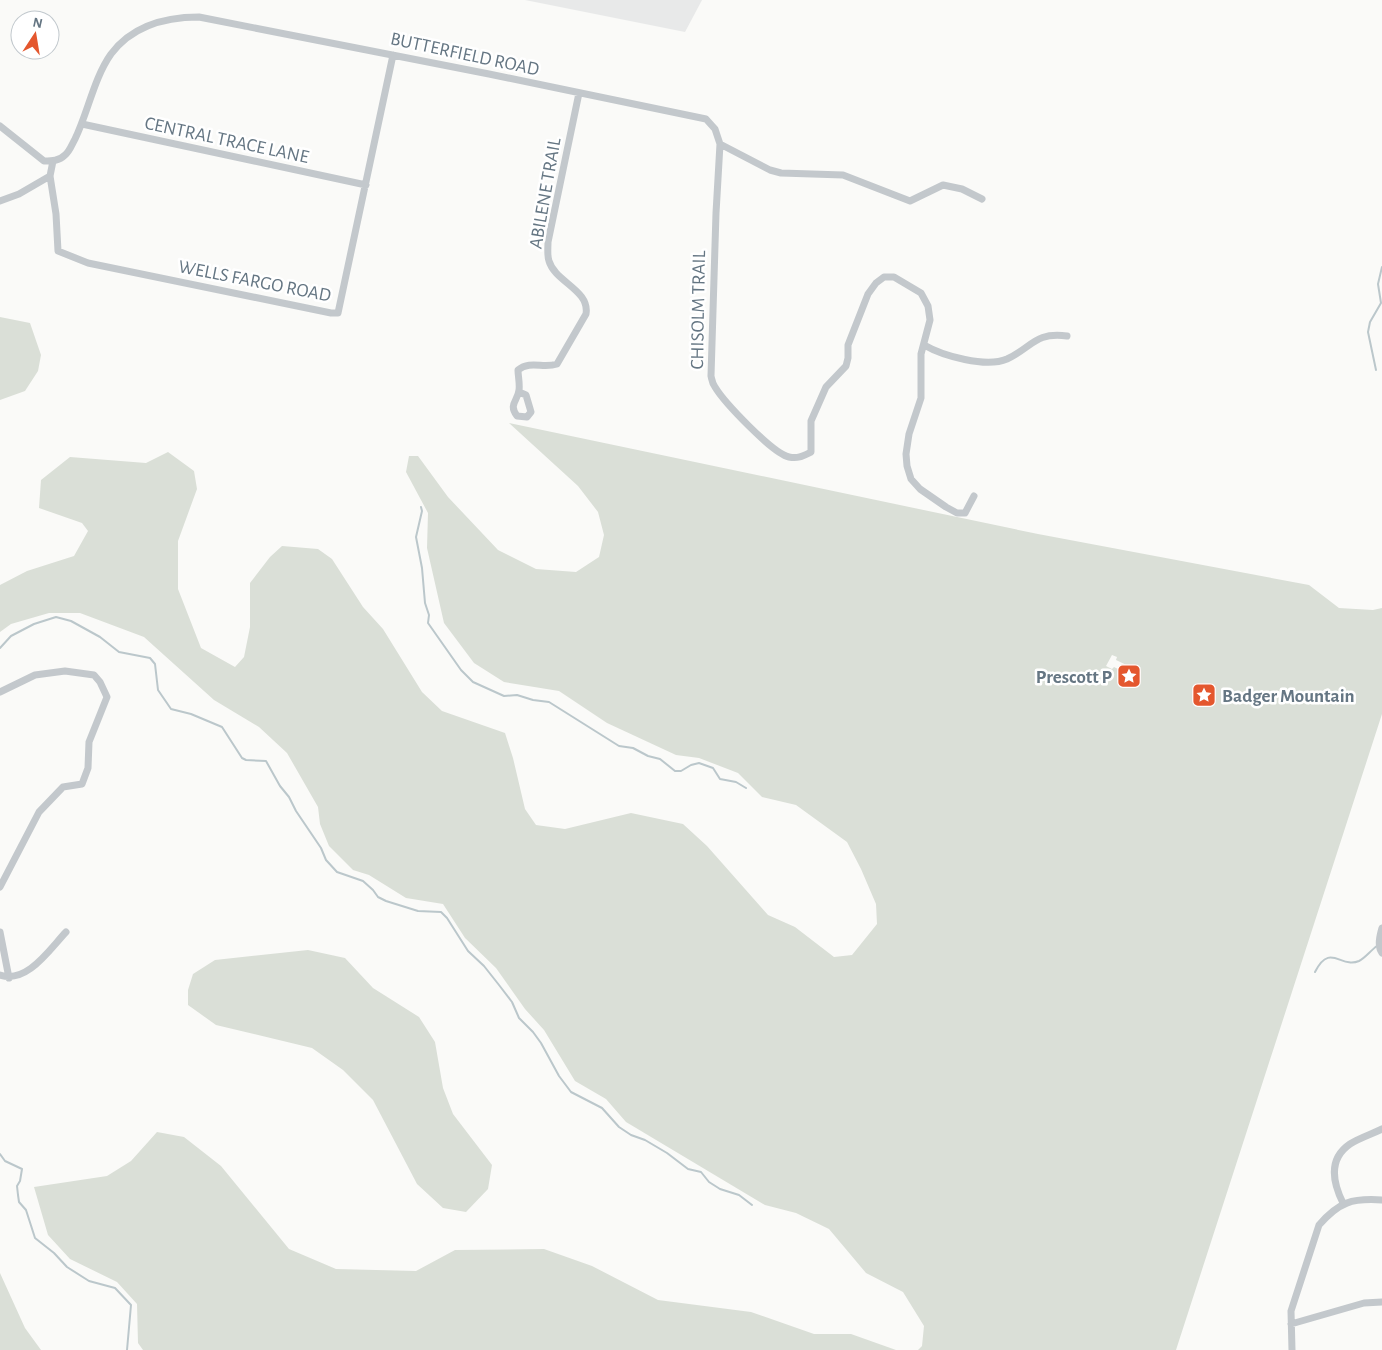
<svg xmlns="http://www.w3.org/2000/svg" width="1382" height="1350" font-family="'Alegreya Sans',sans-serif">
  <style>
    .built { fill: #e8e9e9 }
    .green { fill: #dadfd7; fill-rule: evenodd }
    .lines { fill: none; stroke-linecap: round; stroke-linejoin: round }
    .stream { stroke: #bbc7cb; stroke-width: 2 }
    .minor { stroke: #c3c8cc; stroke-width: 7 }
    .labels { text-anchor: middle; stroke-width: 5; stroke-linejoin: round; paint-order: stroke }
    .street-label { font-size: 19px; fill: #657683; stroke: #fff }
    .poi-label { font-size: 19px; font-weight: bold; fill: #657683; stroke: #fff; text-anchor: end }
  </style>
  <rect width="100%" height="100%" fill="#fafaf8"/>
  <!-- built -->
  <path class="built" d="M525,0H702L685,32Z"/>
  <!-- green -->
  <path class="green" d="M0,317L30,323L41,355L38,371L25,391L0,400Z
    M509,423L1038,534L1309,585L1339,608L1373,610L1382,608V714L1176,1350H918L922,1346L924,1326L903,1292L866,1273L829,1229L796,1213L765,1205L626,1122L606,1099L575,1081L544,1030L525,1009L496,968L465,938L443,904L406,898L369,875L353,870L329,846L320,824L318,807L287,753L259,727L214,700L144,637L80,613H49L11,624L0,632V585L27,571L74,556L88,531L82,523L39,508L41,480L70,457L146,463L168,452L194,471L197,489L178,541V589L201,648L235,667L244,657L250,627V583L270,557L282,546L318,549L332,559L363,607L383,629L422,692L442,711L505,733L513,758L525,809L536,825L565,829L631,813L683,824L707,846L768,915L795,927L834,957L852,955L877,924L876,904L861,869L847,842L796,805L762,797L738,773L699,758L676,755L607,723L559,691L504,682L474,663L444,623L427,548L428,513L406,472L409,456H418L448,497L498,550L536,569L576,572L599,557L604,535L598,512L578,486ZM1112,655L1117,657L1116,660L1141,672L1132,688H1128L1120,681L1124,672L1114,667L1112,669L1106,666Z
    M308,950L345,958L373,988L419,1017L435,1042L443,1088L453,1114L492,1165L488,1189L466,1212L443,1208L417,1184L373,1100L343,1070L312,1048L216,1025L188,1005V990L193,974L215,960Z
    M157,1132L184,1137L221,1166L289,1249L336,1269L416,1271L455,1250L544,1249L592,1266L658,1300L751,1312L814,1334H851L896,1350H143L138,1343L137,1304L117,1282L70,1259L48,1235L34,1187L107,1176L131,1161Z
    M0,1273L25,1328L41,1350H0Z"/>
  <g class="lines">
    <!-- stream -->
    <path class="stream" d="M1376,370L1368,332L1370,322L1381,303L1378,284L1382,267
      M421,507L422,511L416,537L422,568L425,603L429,615L428,623L461,670L473,682L504,696L517,695L533,700L549,702L619,746L633,748L648,756L660,759L675,771H681L691,765L699,763L713,768L720,779L736,782L746,788
      M0,648L11,636L34,624L56,617L71,621L100,637L119,652L150,658L155,664L158,690L171,709L191,714L222,727L242,758L246,760L266,761L280,786L289,797L296,811L321,848L326,860L337,872L363,881L373,890L378,897L386,901L418,911L441,912L447,918L468,951L484,966L499,985L512,1002L519,1018L533,1032L541,1043L559,1076L571,1092L602,1108L619,1127L631,1135L645,1140L667,1153L688,1169L701,1172L709,1182L720,1189L739,1195L752,1205
      M1315,972C1330,942 1341,969 1359,961C1365,958 1371,950 1377,946
      M0,1154L5,1161L22,1169L20,1181L17,1186L18,1195L19,1202L26,1210L35,1238L54,1253L67,1267L89,1281L115,1288L131,1305L127,1350"/>
    <!-- minor -->
    <path class="minor" d="M82,124L366,185
      M0,126L44,161C52,161 59,161 65,155C70,151 72,144 75,139C88,112 94,78 111,54C132,26 165,17 199,17L489,74L706,119L715,129L720,144L770,170L781,173L843,175L910,201L943,185L962,189L982,199
      M720,144L716,213L711,376C712,380 712,383 715,387C724,402 772,453 789,457C798,459 803,456 811,452V421L826,387L846,366L848,358V345L868,294L876,283L884,277H894L921,293L928,306L930,320L921,354V398L909,434L906,454L907,466L911,479L920,489L946,507L957,513H965L974,496
      M53,161L50,176L56,214L58,251L88,263L331,313H338L393,55
      M0,201L19,194L50,176
      M924,345C943,356 986,368 1007,359C1033,347 1034,332 1067,336
      M519,392L526,395L531,412L527,417L517,416C508,404 518,401 519,390C520,384 518,376 518,370C531,360 543,369 557,364L586,314C590,290 555,282 549,261C547,256 548,248 548,242L579,93
      M0,692L35,675L65,671L94,675L100,682L107,697L89,742L88,768L82,784L63,787L39,812L0,887
      M1382,928C1380,935 1377,946 1382,953
      M0,932L9,978
      M0,975C27,984 49,950 66,932
      M1343,1203C1333,1183 1328,1159 1350,1144C1359,1138 1372,1134 1382,1129
      M1291,1324L1364,1303L1382,1302
      M1292,1350L1291,1311L1319,1225C1339,1202 1352,1198 1382,1200"/>
  </g>
  <!-- icons -->
  <defs>
    <g id="sight-square" transform="scale(1.25)"><rect x="-9" y="-9" width="18" height="18" rx="4" fill="#e4572e" stroke="#fff"/><path d="M0-6L1.8-2.2L6-1.7L2.9 1.2L3.7 5.4L0 3.3L-3.7 5.4L-2.9 1.2L-6-1.7L-1.8-2.2Z" fill="#fff"/></g>
  </defs>
  <g fill-rule="evenodd">
    <use href="#sight-square" x="1129" y="676"/>
    <use href="#sight-square" x="1204" y="695"/>
  </g>
  <g class="labels">
    <!-- street labels -->
    <g class="street-label">
      <text transform="translate(465 53) rotate(12)" y="7">BUTTERFIELD ROAD</text>
      <text transform="translate(227 139) rotate(12)" y="7">CENTRAL TRACE LANE</text>
      <text transform="translate(544 193) rotate(-80)" y="7">ABILENE TRAIL</text>
      <text transform="translate(255 280) rotate(11)" y="7">WELLS FARGO ROAD</text>
      <text transform="translate(697 310) rotate(-89)" y="7">CHISOLM TRAIL</text>
    </g>
    <!-- poi labels -->
    <g class="poi-label">
      <text x="1112" y="683">Prescott P</text>
      <text x="1222" y="702" text-anchor="start">Badger Mountain</text>
    </g>
  </g>
  <!-- north arrow -->
  <g transform="translate(35 35) rotate(12)"><circle r="24" fill="#ffffff" stroke="#c1c8cd"/>
  <path d="M0-4L9 19L0 12L-9 19Z" fill="#e4572e"/>
  <text y="-8" font-size="14" font-weight="bold" text-anchor="middle" fill="#657683">N</text>
  </g>
</svg>
